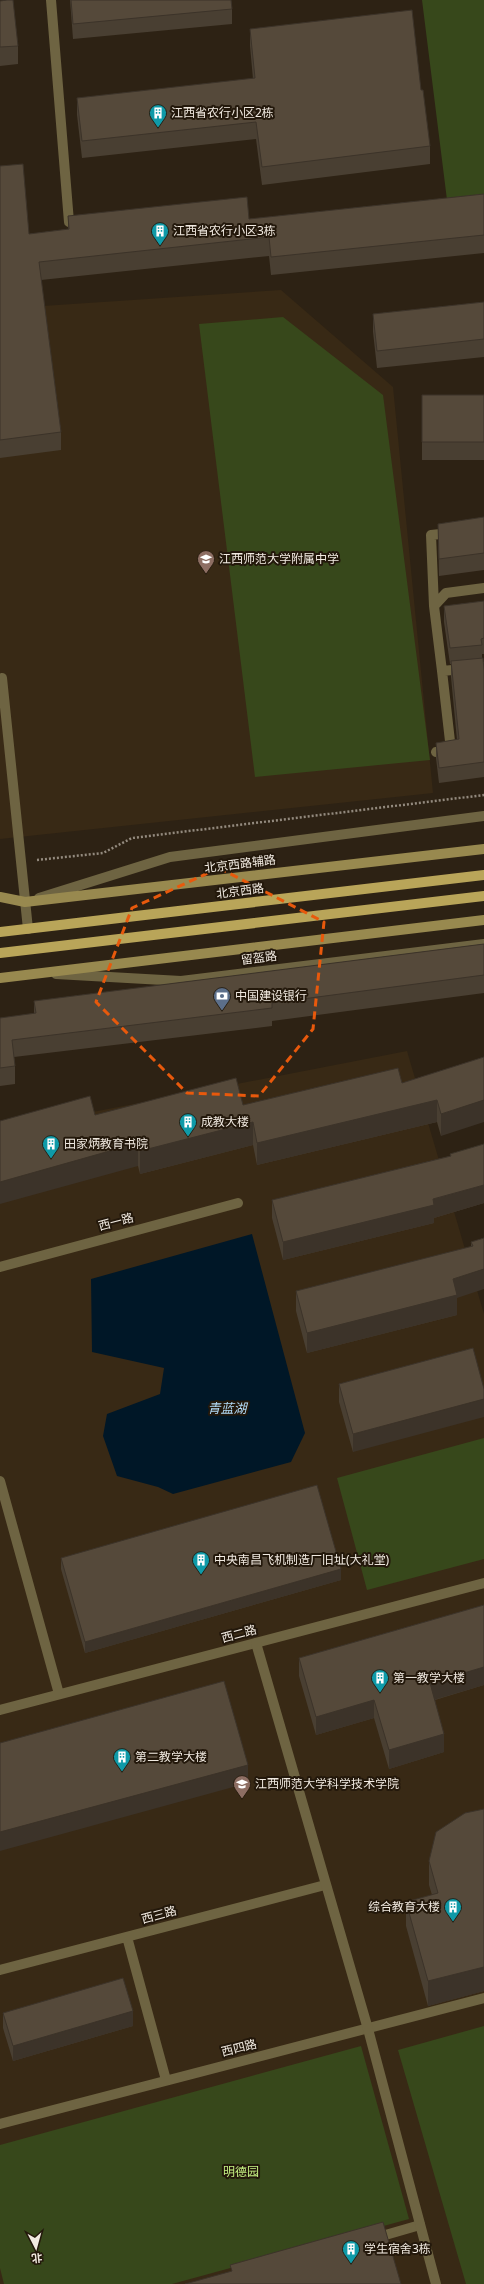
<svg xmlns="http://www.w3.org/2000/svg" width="484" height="2284" font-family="'Noto Sans','Noto Sans SC',sans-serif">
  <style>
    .built { fill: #382915 }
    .green { fill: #37481b }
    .water { fill: #001727 }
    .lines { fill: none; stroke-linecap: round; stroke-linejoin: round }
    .path { stroke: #938a7e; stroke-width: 2.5; stroke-dasharray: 2 2; stroke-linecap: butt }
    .service { stroke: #6e6442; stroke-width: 10 }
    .minor { stroke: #6e6442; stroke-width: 10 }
    .secondary { stroke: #98894f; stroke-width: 10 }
    .primary { stroke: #b9a559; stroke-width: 10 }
    .wall { fill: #493f32 }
    .shaded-wall { fill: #3c3329 }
    .building { fill: #55493a; stroke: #3c3329 }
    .marked { fill: none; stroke: #e8590c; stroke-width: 3; stroke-dasharray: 8 5; stroke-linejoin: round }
    .labels { text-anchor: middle; stroke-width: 4; stroke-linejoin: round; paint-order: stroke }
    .poi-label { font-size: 12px; fill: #f1eae1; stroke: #23180b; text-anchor: start }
    .street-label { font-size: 12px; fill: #f1eae1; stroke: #23180b }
    .park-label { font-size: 12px; fill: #c5f183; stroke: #23180b }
    .water-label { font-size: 13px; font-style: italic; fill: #b1daf7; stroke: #23180b }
  </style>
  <rect width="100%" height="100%" fill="#2d2214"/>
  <!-- built -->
  <path class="built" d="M0,255L43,306L281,290L393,387L433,793L0,839Z
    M407,1051L484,1314V2284H0V1130Z"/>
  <!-- green -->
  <path class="green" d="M422,0H484V205L448,208Z
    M283,317L383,395L430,760L255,777L199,324Z
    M484,1438V1559L367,1590L337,1478Z
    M484,2026V2284H466L398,2050Z
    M361,2046L409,2219L172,2284H4L0,2268V2145Z"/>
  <!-- water -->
  <path class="water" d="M252,1234L305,1433L291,1462L173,1494L158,1487L117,1476L103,1436L107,1414L160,1394L164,1368L92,1352L91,1279Z"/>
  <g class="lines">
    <!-- path -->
    <path class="path" d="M37,860L103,853L132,838L484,795"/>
    <!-- service -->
    <path class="service" d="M51,0L69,222
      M434,606L431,535L450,533
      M442,671L434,606L446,593L484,588
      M2,678L28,929
      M436,752L451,750L442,671L484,667
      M39,898L170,857L484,816
      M56,974L181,981L484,944
      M0,1267L238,1203
      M0,1481L59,1694
      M0,1710L484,1583
      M127,1937L166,2080
      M0,1970L325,1885
      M0,2124L484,1998
      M375,2238L420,2225"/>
    <!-- minor -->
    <path class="minor" d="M256,1643L368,2029L436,2284"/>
    <!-- secondary -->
    <path class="secondary" d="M0,897L25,902L484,849
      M0,978L484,920"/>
    <!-- primary -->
    <path class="primary" d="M0,932L484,875
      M0,953L484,896"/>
  </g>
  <!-- wall -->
  <path class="wall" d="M70,0H231L232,9V24L73,39Z
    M0,1L18,46V64L0,66Z
    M250,29L421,90L430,146V164L262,185L256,139L82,158L77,115V98L253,79L250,46Z
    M0,166L29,234L68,229V216L249,219L484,194V253L271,275L269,256L41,280L61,432V450L0,458Z
    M484,302V357L377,368L373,332V314Z
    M422,395H484V460H422Z
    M484,517V570L439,576L438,524Z
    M484,601V654H482V658L484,670V777L439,783L436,758V743L457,740L451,677V664H450L444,622V606Z
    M484,944V993L272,1021V1026L14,1057L15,1066V1084L0,1086V1018L34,1014V1001Z
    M484,1057L441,1136L437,1122L257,1165L253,1145L140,1174L138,1166L95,1115L243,1105L402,1083Z
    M484,1144V1203L434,1218V1223L283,1260L272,1218V1200L450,1156V1154Z
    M484,1238L457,1298V1315L307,1353L296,1311V1291L471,1247V1242Z
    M473,1348L353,1452L339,1402V1384Z
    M61,1558L341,1580L85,1653L61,1569Z
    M484,1605V1685L435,1700L444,1752L389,1769L374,1718L316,1735L299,1676V1658Z
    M484,1809V1991L428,2006L406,1926V1902L432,1895L429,1885V1861Z
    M3,2013L133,2026L13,2061L3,2028Z"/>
  <!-- shaded-wall -->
  <path class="shaded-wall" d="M437,1100V1122L257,1165V1143Z
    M484,1100V1122L441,1136V1114Z
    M253,1122V1145L140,1174V1151Z
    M138,1143V1166L0,1204V1182Z
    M484,1185V1203L434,1218V1223L283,1260V1242Z
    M484,1269V1289L457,1298V1315L307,1353V1333L453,1279Z
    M484,1399V1417L353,1452V1434Z
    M341,1569V1580L85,1653V1642Z
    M484,1667V1685L430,1701V1683Z
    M374,1700V1718L316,1735V1717Z
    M444,1734V1752L389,1769V1750Z
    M248,1765V1783L0,1851V1832Z
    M484,1967V1991L428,2006V1981Z
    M133,2011V2026L13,2061V2046Z"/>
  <!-- building -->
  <path class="building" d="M7,0H13L18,46L0,47V1Z
    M71,0H231L232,9L73,24Z
    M412,10L421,90H423L430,146L262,167L256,122L82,141L77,98L255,78L250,29Z
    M23,164L29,234L69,229L68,216L247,197L249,219L484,194V235L271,257L269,237L39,262L61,432L0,440V166Z
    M484,302V339L377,351L373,314Z
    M422,395H484V442H422Z
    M484,517V553L439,559L438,524Z
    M484,601V638L481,639L482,645L450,648L444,606Z
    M483,658L484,670V762L439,768L436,743L459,739L451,661Z
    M484,944V975L272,1003V1008L12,1040L15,1066L0,1068V1018L36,1013L34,1001Z
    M484,1057V1100L441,1114L437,1100L257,1143L253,1122L140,1151L138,1143L0,1182V1121L90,1096L95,1115L236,1078L243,1105L398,1068L402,1083Z
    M484,1144V1185L433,1199L434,1205L283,1242L272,1200L451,1156L450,1154Z
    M484,1238V1269L453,1279L457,1295L307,1333L296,1291L473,1246L471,1242Z
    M473,1348L484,1389V1399L353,1434L339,1384Z
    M317,1485L341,1569L85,1642L61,1558Z
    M484,1605V1667L430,1683L444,1734L389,1750L374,1700L316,1717L299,1658Z
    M224,1681L248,1765L0,1832V1743Z
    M484,1809V1967L428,1981L406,1902L438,1893L429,1861L436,1832L465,1813Z
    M123,1978L133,2011L13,2046L3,2013Z
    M383,2222L401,2284H185L232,2271L230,2265Z"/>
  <!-- marked area -->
  <path class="marked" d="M219,868L324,922L313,1029L259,1096L187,1093L96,1002L132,908Z"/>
  <!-- icons -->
  <defs>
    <g id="building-pin" transform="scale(0.9)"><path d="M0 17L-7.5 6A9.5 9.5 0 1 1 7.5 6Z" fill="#0f9aa8" stroke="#23180b"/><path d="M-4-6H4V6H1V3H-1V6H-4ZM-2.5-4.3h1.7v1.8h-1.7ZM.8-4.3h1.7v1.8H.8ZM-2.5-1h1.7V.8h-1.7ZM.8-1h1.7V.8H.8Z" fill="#fff"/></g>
    <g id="school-pin" transform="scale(0.9)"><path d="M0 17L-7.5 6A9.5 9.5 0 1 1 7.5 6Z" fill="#8d6e63" stroke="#23180b"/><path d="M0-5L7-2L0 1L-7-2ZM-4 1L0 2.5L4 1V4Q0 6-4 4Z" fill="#fff"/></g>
    <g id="bank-pin" transform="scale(0.9)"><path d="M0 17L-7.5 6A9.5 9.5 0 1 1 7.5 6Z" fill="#5c6f8a" stroke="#23180b"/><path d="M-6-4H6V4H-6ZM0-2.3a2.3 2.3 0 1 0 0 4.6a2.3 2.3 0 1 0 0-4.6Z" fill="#fff"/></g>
    <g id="university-pin" transform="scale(0.9)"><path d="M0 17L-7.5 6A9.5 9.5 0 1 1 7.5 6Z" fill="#8d6e63" stroke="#23180b"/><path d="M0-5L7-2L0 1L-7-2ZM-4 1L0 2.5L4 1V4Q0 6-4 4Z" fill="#fff"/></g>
  </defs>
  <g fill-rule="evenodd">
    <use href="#building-pin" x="158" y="113"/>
    <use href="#building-pin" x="160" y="231"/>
    <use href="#school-pin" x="206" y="559"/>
    <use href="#bank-pin" x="222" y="996"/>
    <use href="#building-pin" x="188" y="1122"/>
    <use href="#building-pin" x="51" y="1144"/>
    <use href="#building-pin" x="201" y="1560"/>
    <use href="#building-pin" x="380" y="1678"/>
    <use href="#building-pin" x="122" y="1757"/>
    <use href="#university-pin" x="242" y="1784"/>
    <use href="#building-pin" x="453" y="1907"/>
    <use href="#building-pin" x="351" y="2249"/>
  </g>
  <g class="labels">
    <!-- poi labels -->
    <g class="poi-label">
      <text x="171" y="117">江西省农行小区2栋</text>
      <text x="173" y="235">江西省农行小区3栋</text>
      <text x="219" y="563">江西师范大学附属中学</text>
      <text x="235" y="1000">中国建设银行</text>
      <text x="201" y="1126">成教大楼</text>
      <text x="64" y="1148">田家炳教育书院</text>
      <text x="214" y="1564">中央南昌飞机制造厂旧址(大礼堂)</text>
      <text x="393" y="1682">第一教学大楼</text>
      <text x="135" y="1761">第二教学大楼</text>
      <text x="255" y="1788">江西师范大学科学技术学院</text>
      <text x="440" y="1911" text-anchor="end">综合教育大楼</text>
      <text x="364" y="2253">学生宿舍3栋</text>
    </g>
    <!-- street labels -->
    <g class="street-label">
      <text transform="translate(240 864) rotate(-7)" y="4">北京西路辅路</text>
      <text transform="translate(240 891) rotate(-7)" y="4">北京西路</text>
      <text transform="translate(259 958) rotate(-7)" y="4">留盔路</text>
      <text transform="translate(116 1222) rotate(-15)" y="4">西一路</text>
      <text transform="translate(239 1634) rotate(-15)" y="4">西二路</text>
      <text transform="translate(159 1915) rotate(-15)" y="4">西三路</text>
      <text transform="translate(239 2048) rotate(-14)" y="4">西四路</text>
    </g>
    <!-- park labels -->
    <g class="park-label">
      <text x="241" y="2176">明德园</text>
    </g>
    <!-- water labels -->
    <g class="water-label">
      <text x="227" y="1413">青蓝湖</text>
    </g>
  </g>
  <!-- north arrow -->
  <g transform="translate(36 2248) rotate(174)" stroke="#23180b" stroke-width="3" paint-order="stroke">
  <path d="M0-3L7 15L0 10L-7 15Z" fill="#f1eae1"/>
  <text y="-6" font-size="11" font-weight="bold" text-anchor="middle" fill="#f1eae1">北</text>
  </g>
</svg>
